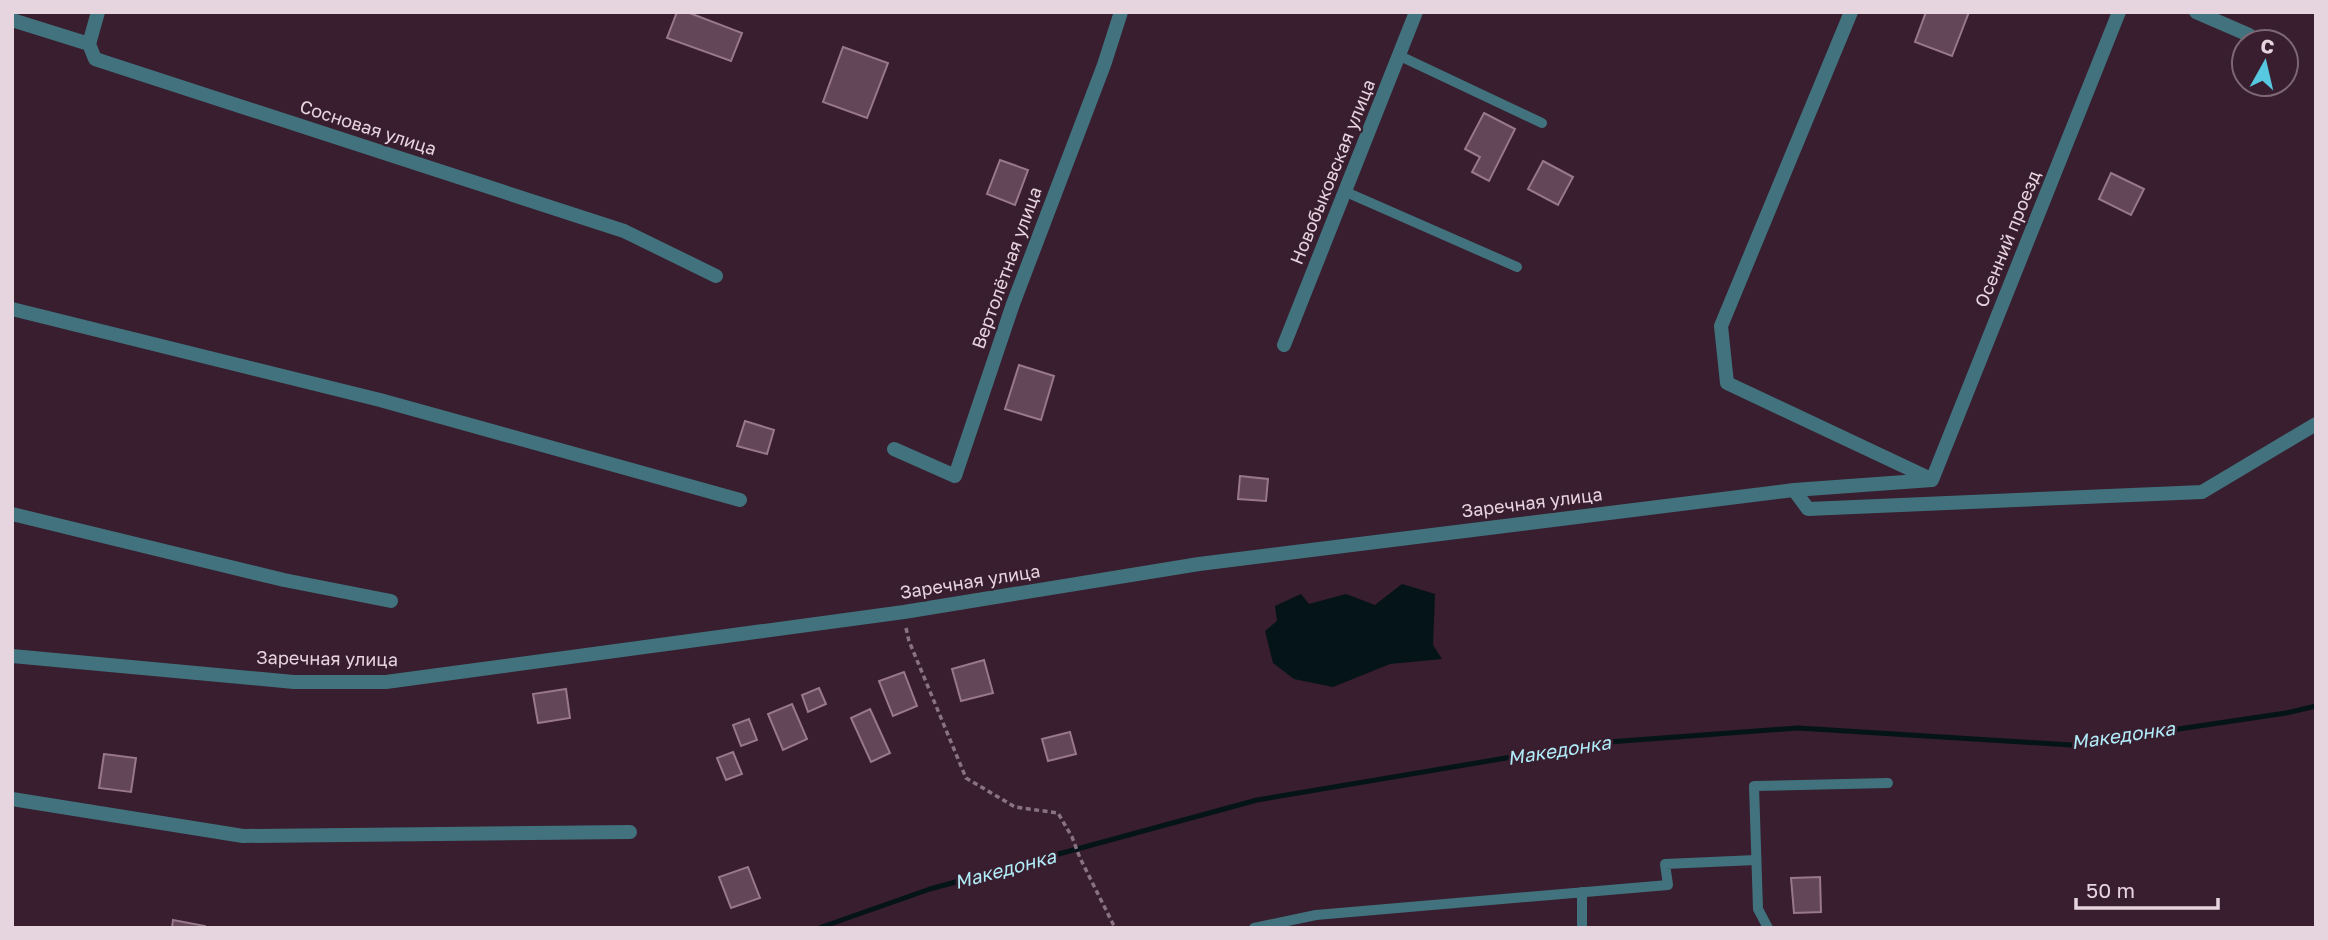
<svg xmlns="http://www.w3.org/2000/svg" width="2328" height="940" font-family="'Golos Text',sans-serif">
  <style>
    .water { fill: #041418 }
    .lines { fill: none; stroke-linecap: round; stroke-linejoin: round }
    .stream { stroke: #041418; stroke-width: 5 }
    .building { fill: #634657; stroke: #98788a; stroke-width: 2 }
    .path { stroke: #897380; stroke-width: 3.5; stroke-dasharray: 5 3.5; stroke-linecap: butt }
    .service { stroke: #41727d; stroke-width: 10 }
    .minor { stroke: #41727d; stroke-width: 14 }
    .labels { text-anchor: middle; stroke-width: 5; stroke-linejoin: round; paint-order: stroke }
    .street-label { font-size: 18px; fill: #e6d4de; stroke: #381e2e }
    .water-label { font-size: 19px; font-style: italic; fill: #b1ecf9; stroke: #381e2e }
  </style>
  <rect width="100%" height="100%" fill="#381e2e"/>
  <!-- water -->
  <path class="water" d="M1402,584L1435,594L1433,645L1442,659L1390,664L1333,687L1294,679L1273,663L1265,631L1277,621L1275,606L1301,594L1309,604L1346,594L1375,605Z"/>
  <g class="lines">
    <!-- stream -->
    <path class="stream" d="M819,928L930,889L1257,800L1595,743L1798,728L2071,745L2286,713L2316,706"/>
  </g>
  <!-- building -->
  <path class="building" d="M677,12H687L742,33L731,61L667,38Z
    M1926,12H1969L1952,56L1915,42Z
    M843,47L888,63L867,118L823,102Z
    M1484,113L1515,129L1489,181L1472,172L1480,157L1465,149Z
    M1000,160L1028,170L1015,205L987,194Z
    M1543,161L1573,177L1558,205L1528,189Z
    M2111,173L2144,189L2131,215L2099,199Z
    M1019,365L1054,376L1041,420L1005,409Z
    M745,421L774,430L767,454L737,446Z
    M1240,476L1268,479L1266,501L1238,499Z
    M984,660L993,693L961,701L952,669Z
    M904,672L917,706L893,716L879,681Z
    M819,688L826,704L808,712L802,695Z
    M566,689L570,718L538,723L533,694Z
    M792,704L807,739L783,750L768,714Z
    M870,709L890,753L871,762L851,718Z
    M749,719L757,740L741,746L733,725Z
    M1070,732L1076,754L1048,761L1042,739Z
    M733,752L742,774L726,780L717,758Z
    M104,754L136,758L131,792L99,788Z
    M748,867L760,898L731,908L719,877Z
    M1820,877L1821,912L1794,913L1791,878Z
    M173,920L205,926V928H172Z"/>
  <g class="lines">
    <!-- path -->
    <path class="path" d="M906,628L909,641L966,778L1015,807L1058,813L1072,837L1080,858L1115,928"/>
    <!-- service -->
    <path class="service" d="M1400,56L1542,123
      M1346,192L1517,267
      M1254,928L1316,915L1668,885L1665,864L1756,860
      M1582,928V892
      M1768,928L1758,909L1754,786L1888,783"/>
    <!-- minor -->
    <path class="minor" d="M1851,12L1721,326L1727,383L1931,479
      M2196,12L2249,35
      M12,20L89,44L95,59L624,231L716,276
      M89,44L98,12
      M12,309L380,400L740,500
      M1284,345L1416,12
      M894,449L955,476L1013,304L1104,65L1121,12
      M1932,480L2119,12
      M1794,490L1808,509L2202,492L2316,424
      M12,514L284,580L391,601
      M12,656L294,682H386L904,612L1199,564L1794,490L1932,480
      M12,799L243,836L630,832"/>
  </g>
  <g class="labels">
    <!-- street labels -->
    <g class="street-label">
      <text transform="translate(368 128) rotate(18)" y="6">Сосновая улица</text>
      <text transform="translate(1333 172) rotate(-68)" y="6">Новобыковская улица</text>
      <text transform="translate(2008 239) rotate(-68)" y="6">Осенний проезд</text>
      <text transform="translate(1007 268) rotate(-70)" y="6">Вертолётная улица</text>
      <text transform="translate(1532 503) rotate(-7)" y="6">Заречная улица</text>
      <text transform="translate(970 582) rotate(-9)" y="6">Заречная улица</text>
      <text transform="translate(327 659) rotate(1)" y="6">Заречная улица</text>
    </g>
    <!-- water labels -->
    <g class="water-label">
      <text transform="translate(2123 735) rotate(-8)" y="7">Македонка</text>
      <text transform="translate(1559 750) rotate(-9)" y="7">Македонка</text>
      <text transform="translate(1005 869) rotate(-15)" y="7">Македонка</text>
    </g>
  </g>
  <!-- border -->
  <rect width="2328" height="940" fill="none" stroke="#e6d4de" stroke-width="28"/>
  <!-- north arrow -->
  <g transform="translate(2265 63) rotate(8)"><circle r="33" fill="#381e2e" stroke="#7e6774" stroke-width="2"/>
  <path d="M0-5L12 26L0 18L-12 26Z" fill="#56c9e0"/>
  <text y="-10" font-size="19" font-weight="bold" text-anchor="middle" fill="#e6d4de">С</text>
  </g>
  <!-- scale -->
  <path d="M2076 898v10h142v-10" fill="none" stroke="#e6d4de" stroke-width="3.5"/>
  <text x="2086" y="898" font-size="21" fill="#e6d4de" stroke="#381e2e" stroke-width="5" paint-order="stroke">50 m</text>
</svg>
